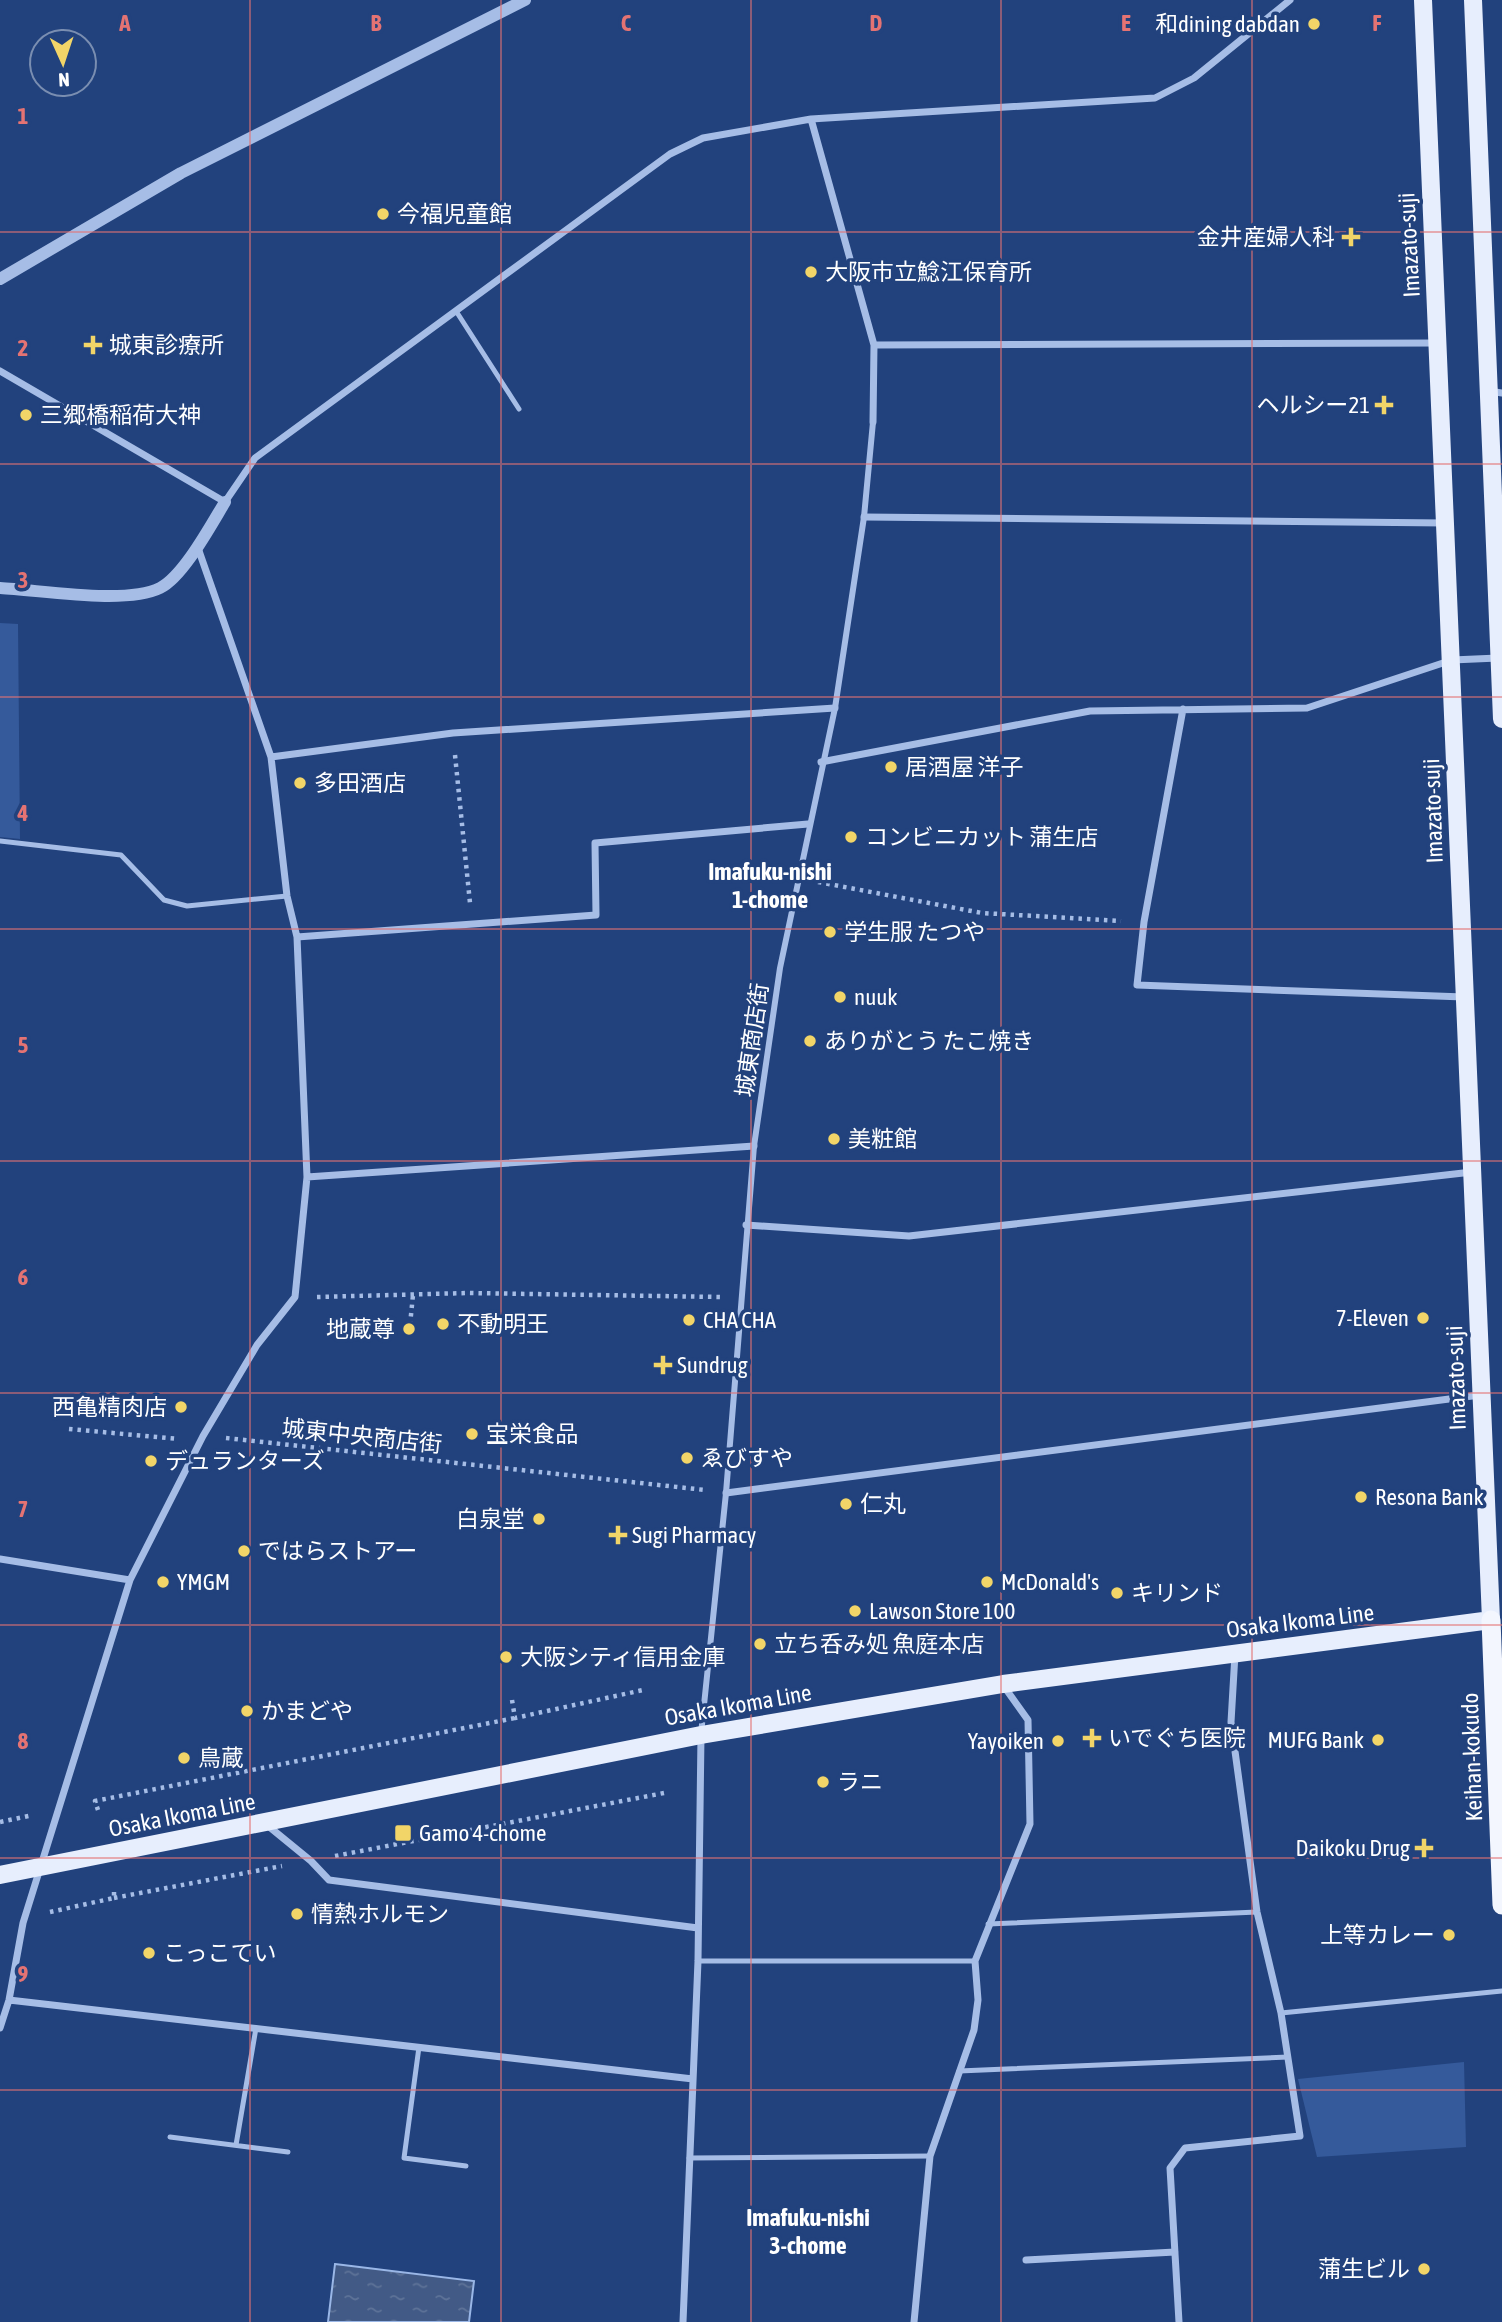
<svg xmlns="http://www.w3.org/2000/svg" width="1502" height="2322" font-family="'Asap Condensed','Noto Sans JP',sans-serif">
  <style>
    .park { fill: #355a9b }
    .water { fill: url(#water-ripples); stroke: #9ab7e7; stroke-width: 2 }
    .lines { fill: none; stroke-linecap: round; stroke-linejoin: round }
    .path { stroke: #a6bde6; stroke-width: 4.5; stroke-dasharray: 3.5 5; stroke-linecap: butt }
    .service { stroke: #a6bde6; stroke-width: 5 }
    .pedestrian { stroke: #a6bde6; stroke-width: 6 }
    .minor { stroke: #a6bde6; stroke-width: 7 }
    .tertiary { stroke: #a6bde6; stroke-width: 12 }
    .primary { stroke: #e7eefd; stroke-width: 18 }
    .trunk { stroke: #f3f6fe; stroke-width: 19 }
    .grid { fill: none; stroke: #e47373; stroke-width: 2; stroke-opacity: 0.55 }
    .poi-dot { fill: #f2d568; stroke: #22427d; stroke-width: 2.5 }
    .labels { text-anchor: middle; stroke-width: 7; stroke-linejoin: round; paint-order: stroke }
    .poi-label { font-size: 23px; fill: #fff; stroke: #22427d; text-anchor: start }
    .street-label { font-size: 23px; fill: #fff; stroke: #22427d }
    .neighbourhood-label { font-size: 24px; font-weight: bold; fill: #fff; stroke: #22427d }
    .grid-label { font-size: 23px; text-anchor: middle; font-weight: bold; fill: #e47373; stroke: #22427d; stroke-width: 7; stroke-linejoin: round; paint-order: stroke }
  </style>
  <defs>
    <pattern id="water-ripples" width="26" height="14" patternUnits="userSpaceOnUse" patternTransform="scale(1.75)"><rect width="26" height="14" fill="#425a86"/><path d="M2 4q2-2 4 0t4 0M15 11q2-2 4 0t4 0" fill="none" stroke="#5e7398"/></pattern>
  </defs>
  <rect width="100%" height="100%" fill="#22427d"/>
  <!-- park -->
  <path class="park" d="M0,623L18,624L20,839L0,837Z
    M1464,2062L1466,2147L1317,2157L1298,2079Z"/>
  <!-- water -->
  <path class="water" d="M335,2264L474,2281L469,2322H328Z"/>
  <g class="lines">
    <!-- path -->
    <path class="path" d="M455,755L470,903
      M818,882L982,913L1121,921
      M317,1297L468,1293L721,1297
      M410,1325L413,1295
      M69,1429L179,1439
      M226,1438L705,1490
      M512,1700L515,1718L643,1690
      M98,1810L95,1801L515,1718
      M0,1822L33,1815
      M335,1856L664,1793
      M114,1898L282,1866
      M50,1912L114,1898V1891"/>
    <!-- service -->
    <path class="service" d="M456,311L519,409
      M0,841L121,855L164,900L187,906L287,896
      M988,1924L1257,1912
      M698,1961H975
      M1281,2013L1502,1991
      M419,2047L404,2158L466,2166
      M959,2071L1288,2057
      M170,2137L288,2152
      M236,2145L256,2028
      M689,2158L930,2156"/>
    <!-- pedestrian -->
    <path class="pedestrian" d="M701,1734L726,1493L754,1146L780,968L835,708L864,517L873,422"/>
    <!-- minor -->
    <path class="minor" d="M811,119L874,345L873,422
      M874,345L1438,343
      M0,371L225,502L255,458L670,154L703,138L811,119L1155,98L1194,78L1290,0
      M1489,391L1502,393
      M864,517L1445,523
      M1183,709L1144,922L1137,985L1464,997
      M271,757L453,733L835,708
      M821,762L1090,711L1307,708L1452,660L1498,658
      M297,937L596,915L595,843L808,824
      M307,1177L754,1146
      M746,1225L909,1236L1472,1172
      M726,1493L1480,1395
      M0,1559L130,1580
      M267,1825L311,1861L329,1880L698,1928
      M9,2000L693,2079
      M0,2028L9,2000L23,1923L130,1580L203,1436L257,1345L295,1297L307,1177L297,937L287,896L271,757L198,548
      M1026,2260L1175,2252
      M683,2322L698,1961L701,1736
      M914,2322L930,2156L974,2030L978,2000L975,1961L1030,1824L1028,1720L1003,1685
      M1179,2322L1170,2168L1185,2148L1300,2136L1281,2013L1257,1912L1231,1722L1235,1654"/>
    <!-- tertiary -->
    <path class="tertiary" d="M0,279L181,173L525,0
      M0,588C41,590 126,605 160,588C183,577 211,525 225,502"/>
    <!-- primary -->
    <path class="primary" d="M1473,0L1502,719
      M0,1875L701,1735L1003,1684L1491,1620L1423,0"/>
    <!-- trunk -->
    <path class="trunk" d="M1491,1620L1502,1905"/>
  </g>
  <!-- grid -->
  <path class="grid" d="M250,0V2322M501,0V2322M751,0V2322M1001,0V2322M1252,0V2322M0,232H1502M0,464H1502M0,697H1502M0,929H1502M0,1161H1502M0,1393H1502M0,1625H1502M0,1858H1502M0,2090H1502"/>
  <!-- markers -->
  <g class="poi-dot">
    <circle cx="1314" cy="24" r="7"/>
    <circle cx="383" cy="214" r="7"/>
    <path d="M1347.5 226.5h7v7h7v7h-7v7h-7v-7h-7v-7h7z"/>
    <circle cx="811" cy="272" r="7"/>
    <path d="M89.5 334.5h7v7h7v7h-7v7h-7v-7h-7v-7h7z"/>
    <path d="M1380.5 394.5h7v7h7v7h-7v7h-7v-7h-7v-7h7z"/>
    <circle cx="26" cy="415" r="7"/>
    <circle cx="891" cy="767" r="7"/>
    <circle cx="300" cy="783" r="7"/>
    <circle cx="851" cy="837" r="7"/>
    <circle cx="830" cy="932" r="7"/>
    <circle cx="840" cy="997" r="7"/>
    <circle cx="810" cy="1041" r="7"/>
    <circle cx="834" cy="1139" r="7"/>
    <circle cx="1423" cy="1318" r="7"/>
    <circle cx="689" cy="1320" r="7"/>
    <circle cx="443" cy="1324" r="7"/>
    <circle cx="409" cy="1329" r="7"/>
    <path d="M659.5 1354.5h7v7h7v7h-7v7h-7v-7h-7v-7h7z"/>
    <circle cx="181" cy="1407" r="7"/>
    <circle cx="472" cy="1434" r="7"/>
    <circle cx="687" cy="1458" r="7"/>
    <circle cx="151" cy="1461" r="7"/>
    <circle cx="1361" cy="1497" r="7"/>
    <circle cx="846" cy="1504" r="7"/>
    <circle cx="539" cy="1519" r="7"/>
    <path d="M614.5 1524.5h7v7h7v7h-7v7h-7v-7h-7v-7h7z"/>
    <circle cx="244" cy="1551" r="7"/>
    <circle cx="163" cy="1582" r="7"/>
    <circle cx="987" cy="1582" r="7"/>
    <circle cx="1117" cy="1593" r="7"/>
    <circle cx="855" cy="1611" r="7"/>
    <circle cx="760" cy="1644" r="7"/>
    <circle cx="506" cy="1657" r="7"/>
    <circle cx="247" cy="1711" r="7"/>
    <path d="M1088.5 1727.5h7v7h7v7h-7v7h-7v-7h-7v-7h7z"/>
    <circle cx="1378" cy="1740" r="7"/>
    <circle cx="1058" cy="1741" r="7"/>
    <circle cx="184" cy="1758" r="7"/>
    <circle cx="823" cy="1782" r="7"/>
    <rect x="394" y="1824" width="18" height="18" rx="3.5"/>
    <path d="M1420.5 1837.5h7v7h7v7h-7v7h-7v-7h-7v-7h7z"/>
    <circle cx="297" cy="1914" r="7"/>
    <circle cx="1449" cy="1935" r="7"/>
    <circle cx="149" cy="1953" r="7"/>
    <circle cx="1424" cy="2269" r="7"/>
  </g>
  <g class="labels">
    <!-- poi labels -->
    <g class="poi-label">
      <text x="1300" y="32" text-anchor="end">和dining dabdan</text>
      <text x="397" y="222">今福児童館</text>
      <text x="1335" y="245" text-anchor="end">金井産婦人科</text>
      <text x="825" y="280">大阪市立鯰江保育所</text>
      <text x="109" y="353">城東診療所</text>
      <text x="1370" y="413" text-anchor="end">ヘルシー21</text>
      <text x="40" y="423">三郷橋稲荷大神</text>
      <text x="905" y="775">居酒屋 洋子</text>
      <text x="314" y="791">多田酒店</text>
      <text x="865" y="845">コンビニカット 蒲生店</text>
      <text x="844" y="940">学生服 たつや</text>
      <text x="854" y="1005">nuuk</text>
      <text x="824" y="1049">ありがとう たこ焼き</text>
      <text x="848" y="1147">美粧館</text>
      <text x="1409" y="1326" text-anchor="end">7-Eleven</text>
      <text x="703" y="1328">CHA CHA</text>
      <text x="457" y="1332">不動明王</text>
      <text x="395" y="1337" text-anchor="end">地蔵尊</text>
      <text x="677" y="1373">Sundrug</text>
      <text x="167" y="1415" text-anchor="end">西亀精肉店</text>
      <text x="486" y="1442">宝栄食品</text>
      <text x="701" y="1466">ゑびすや</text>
      <text x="165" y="1469">デュランターズ</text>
      <text x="1375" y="1505">Resona Bank</text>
      <text x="860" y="1512">仁丸</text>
      <text x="525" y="1527" text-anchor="end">白泉堂</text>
      <text x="632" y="1543">Sugi Pharmacy</text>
      <text x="258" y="1559">ではらストアー</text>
      <text x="177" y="1590">YMGM</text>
      <text x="1001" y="1590">McDonald's</text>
      <text x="1131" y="1601">キリンド</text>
      <text x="869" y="1619">Lawson Store 100</text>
      <text x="774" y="1652">立ち呑み処 魚庭本店</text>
      <text x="520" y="1665">大阪シティ信用金庫</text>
      <text x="261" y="1719">かまどや</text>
      <text x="1108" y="1746">いでぐち医院</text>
      <text x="1364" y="1748" text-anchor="end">MUFG Bank</text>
      <text x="1044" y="1749" text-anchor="end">Yayoiken</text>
      <text x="198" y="1766">鳥蔵</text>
      <text x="837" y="1790">ラニ</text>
      <text x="419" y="1841">Gamo 4-chome</text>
      <text x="1410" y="1856" text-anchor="end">Daikoku Drug</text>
      <text x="311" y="1922">情熱ホルモン</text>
      <text x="1435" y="1943" text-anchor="end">上等カレー</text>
      <text x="163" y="1961">こっこてい</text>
      <text x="1410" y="2277" text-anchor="end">蒲生ビル</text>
    </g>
    <!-- street labels -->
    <g class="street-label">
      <text transform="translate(1409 245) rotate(-93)" y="8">Imazato-suji</text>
      <text transform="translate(1433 811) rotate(-92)" y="8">Imazato-suji</text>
      <text transform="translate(752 1040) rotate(-82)" y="8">城東商店街</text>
      <text transform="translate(1456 1378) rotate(-92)" y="8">Imazato-suji</text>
      <text transform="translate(362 1436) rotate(6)" y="8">城東中央商店街</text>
      <text transform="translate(1300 1621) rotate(-7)" y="8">Osaka Ikoma Line</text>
      <text transform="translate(738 1705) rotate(-10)" y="8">Osaka Ikoma Line</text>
      <text transform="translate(1472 1757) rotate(-92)" y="8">Keihan-kokudo</text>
      <text transform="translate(182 1815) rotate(-11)" y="8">Osaka Ikoma Line</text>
    </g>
    <!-- neighbourhood labels -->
    <g class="neighbourhood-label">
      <text x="770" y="880">Imafuku-nishi<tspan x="770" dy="28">1-chome</tspan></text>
      <text x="808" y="2226">Imafuku-nishi<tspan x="808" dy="28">3-chome</tspan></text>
    </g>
  </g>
  <g class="grid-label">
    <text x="125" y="31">A</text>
    <text x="376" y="31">B</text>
    <text x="626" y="31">C</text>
    <text x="876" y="31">D</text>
    <text x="1126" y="31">E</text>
    <text x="1377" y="31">F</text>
    <text x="23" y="124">1</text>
    <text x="23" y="356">2</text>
    <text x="23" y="588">3</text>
    <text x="23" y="821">4</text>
    <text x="23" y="1053">5</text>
    <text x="23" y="1285">6</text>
    <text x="23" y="1517">7</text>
    <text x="23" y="1749">8</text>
    <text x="23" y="1982">9</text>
  </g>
  <!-- north arrow -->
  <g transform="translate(63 63) rotate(177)"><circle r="33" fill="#22427d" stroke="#7a8eb1" stroke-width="2"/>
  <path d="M0-5L12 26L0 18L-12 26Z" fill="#f2d568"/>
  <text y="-10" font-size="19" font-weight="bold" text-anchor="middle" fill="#ffffff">N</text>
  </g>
</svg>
